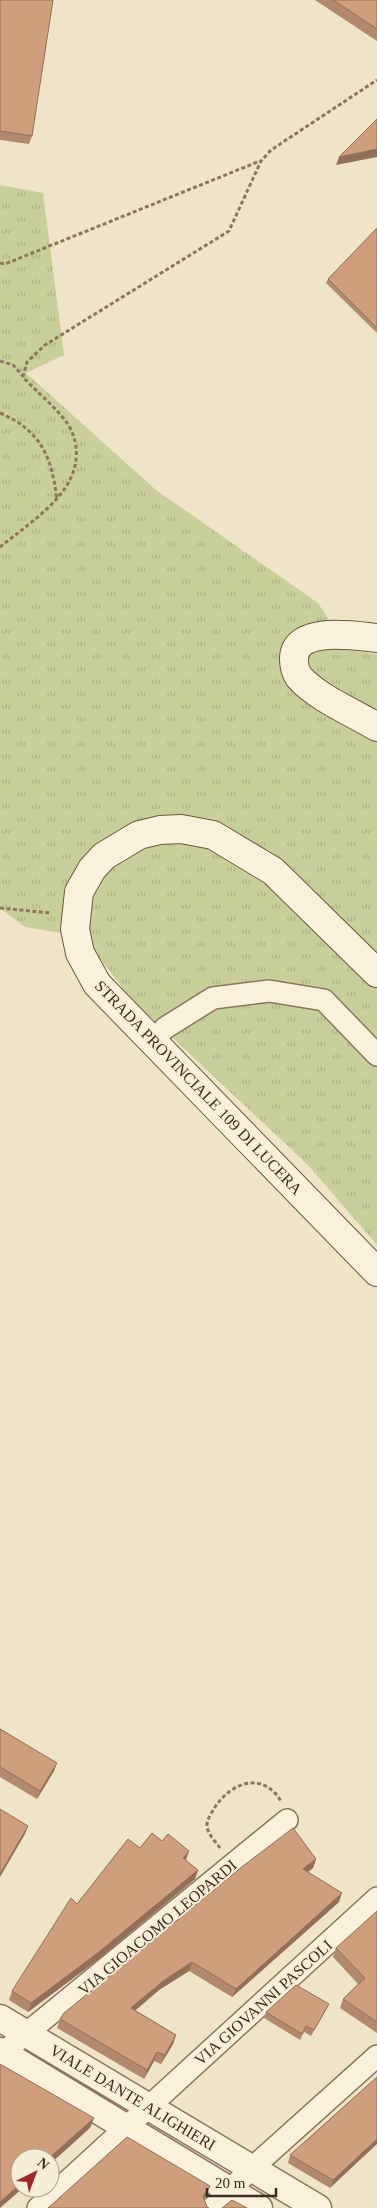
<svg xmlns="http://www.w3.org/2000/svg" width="377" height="2208" font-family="'Times New Roman',serif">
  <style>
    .grass { fill: url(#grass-tufts) }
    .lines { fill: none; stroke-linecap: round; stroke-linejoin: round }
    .minor-casing { stroke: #8d765c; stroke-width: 24 }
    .tertiary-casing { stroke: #8d765c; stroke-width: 29 }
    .secondary-casing { stroke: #6f573f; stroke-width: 30 }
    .path { stroke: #8d765c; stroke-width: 3; stroke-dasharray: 4 2.5; stroke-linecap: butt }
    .minor { stroke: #faf1dc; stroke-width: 21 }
    .tertiary { stroke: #faf1dc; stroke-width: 26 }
    .secondary { stroke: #faf1dc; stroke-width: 28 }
    .wall { fill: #b2896c }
    .shaded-wall { fill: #916f58 }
    .building { fill: #cf9f7d; stroke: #916f58 }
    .labels { text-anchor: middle; stroke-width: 4; stroke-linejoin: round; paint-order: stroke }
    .street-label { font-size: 16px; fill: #3d2e20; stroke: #f7eed8 }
  </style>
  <defs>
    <pattern id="grass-tufts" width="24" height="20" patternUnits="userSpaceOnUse" patternTransform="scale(1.25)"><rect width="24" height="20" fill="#c9cf9b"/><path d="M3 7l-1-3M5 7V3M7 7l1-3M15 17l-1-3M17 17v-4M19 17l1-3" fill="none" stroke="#aeb285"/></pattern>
  </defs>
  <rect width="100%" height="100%" fill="#f0e4c8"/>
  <!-- grass -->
  <path class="grass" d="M0,185L43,193L64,355L26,373L156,490L318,603L349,650L377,654V1245L308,1165L130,998L84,937L25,927L0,908Z"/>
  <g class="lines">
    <!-- minor casing -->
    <g class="minor-casing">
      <path id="minor" d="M153,1041L165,1028L213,998L269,991L324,1000L377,1055
        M0,2055L287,1820
        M38,2208L377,1898
        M212,2208L251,2169L377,2056"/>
    </g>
    <!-- tertiary casing -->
    <g class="tertiary-casing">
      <path id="tertiary" d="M0,2018L318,2208
        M0,2051L259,2208"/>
    </g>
    <!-- secondary casing -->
    <g class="secondary-casing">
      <path id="secondary" d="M377,638C356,636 294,625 294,659C294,667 295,671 299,677C316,697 354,713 377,727
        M377,973L273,871L213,835L181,829L160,830L139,835L104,856L92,869L79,892L75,929L80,953L97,984L377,1272"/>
    </g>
    <!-- path -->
    <path class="path" d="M0,263L5,264L260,161
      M0,361L13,365L23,376
      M0,413C42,431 52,458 57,500
      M0,547C34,519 93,485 72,432C64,413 37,393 23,377L27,362L45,345L229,231L261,161L271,150L377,80
      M0,908L51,913
      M220,1848C216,1842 207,1834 207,1825C207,1819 212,1812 215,1807C232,1782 262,1771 281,1801"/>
    <!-- minor -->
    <use href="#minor" class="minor"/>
    <!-- tertiary -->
    <use href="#tertiary" class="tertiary"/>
    <!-- secondary -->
    <use href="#secondary" class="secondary"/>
  </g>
  <!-- wall -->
  <path class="wall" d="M0,0L32,136L29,144L0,140Z
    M315,0H377V41Z
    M377,228V333L326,283L328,279Z
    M0,1729L54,1771L37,1799L0,1777Z
    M140,1848L185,1860L198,1870L195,1879L96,1961L28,2012L9,2000L12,1991L77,1904Z
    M316,1859L313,1868L308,1872L339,1902L232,1997L189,1971L159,1990L135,2011L173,2044L161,2064L154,2061L144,2079L57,2028L60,2019Z
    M377,1911V2033L340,2008L343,1999L358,1984L333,1957L336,1948Z
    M326,2010L311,2036L304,2032L300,2040L264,2018L266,2012Z
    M377,2077L330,2188L288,2163L290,2155Z"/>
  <!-- shaded-wall -->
  <path class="shaded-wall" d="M377,149V157L336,165L339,157Z
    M57,1763L54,1771L37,1799L40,1791Z
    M28,1826L25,1834L0,1877V1874Z
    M189,1851L186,1860L183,1858Z
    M316,1859L313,1868L300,1878L303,1869Z
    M198,1870L195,1879L96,1961L28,2012L31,2003Z
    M342,1893L339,1902L232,1997L236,1989Z
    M192,1962L189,1971L159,1990L127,2017L131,2008L163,1981Z
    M176,2035L173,2044L161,2064L165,2055Z
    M157,2052L154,2061L144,2079L147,2070Z
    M94,2118L90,2128L50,2164V2158H49Z
    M377,2139V2144L330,2188L333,2180Z
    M20,2184V2188H23L0,2208V2202Z
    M210,2186L206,2196L200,2205L203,2196Z"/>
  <!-- building -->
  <path class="building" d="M0,0H53L32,136L0,131Z
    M333,0H377V29Z
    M377,119V149L339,157Z
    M377,228V328L328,279Z
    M0,1729L57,1763L40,1791L0,1767Z
    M0,1809L28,1826L0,1874Z
    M293,1828L316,1859L303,1869L342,1893L236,1989L192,1962L163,1981L131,2008L176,2035L165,2055L157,2052L147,2070L60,2019L64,2013L243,1866Z
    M152,1833L162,1841L168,1834L189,1851L183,1858L198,1870L99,1952L31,2003L12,1991L71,1898L77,1904L128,1839L140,1848Z
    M377,1911V2022L343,1999L365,1978L336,1948Z
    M296,1985L329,2004L314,2030L306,2026L302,2034L266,2012Z
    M0,2064L94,2118L49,2158H20V2184L0,2202Z
    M377,2077V2139L333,2180L290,2155Z
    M127,2137L210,2186L203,2196L207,2207L209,2208H48Z
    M232,2200L247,2208H222Z"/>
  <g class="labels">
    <!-- street labels -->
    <g class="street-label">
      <text transform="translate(199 1087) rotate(46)" y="6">STRADA PROVINCIALE 109 DI LUCERA</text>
      <text transform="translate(157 1927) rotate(-40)" y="6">VIA GIOACOMO LEOPARDI</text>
      <text transform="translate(263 2002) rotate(-42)" y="6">VIA GIOVANNI PASCOLI</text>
      <text transform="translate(133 2097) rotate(31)" y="6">VIALE DANTE ALIGHIERI</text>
    </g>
  </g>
  <!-- north arrow -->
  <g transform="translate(35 2173) rotate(42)"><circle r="24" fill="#f7eed8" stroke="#ada18e"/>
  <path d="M0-4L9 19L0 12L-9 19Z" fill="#9e2a2b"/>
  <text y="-8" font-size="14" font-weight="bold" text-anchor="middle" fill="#3d2e20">N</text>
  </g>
  <!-- scale -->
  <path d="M207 2188v8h69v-8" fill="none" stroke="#3d2e20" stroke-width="2.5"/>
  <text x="215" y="2188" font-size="15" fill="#3d2e20" stroke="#f7eed8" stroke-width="4" paint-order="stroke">20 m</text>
</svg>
